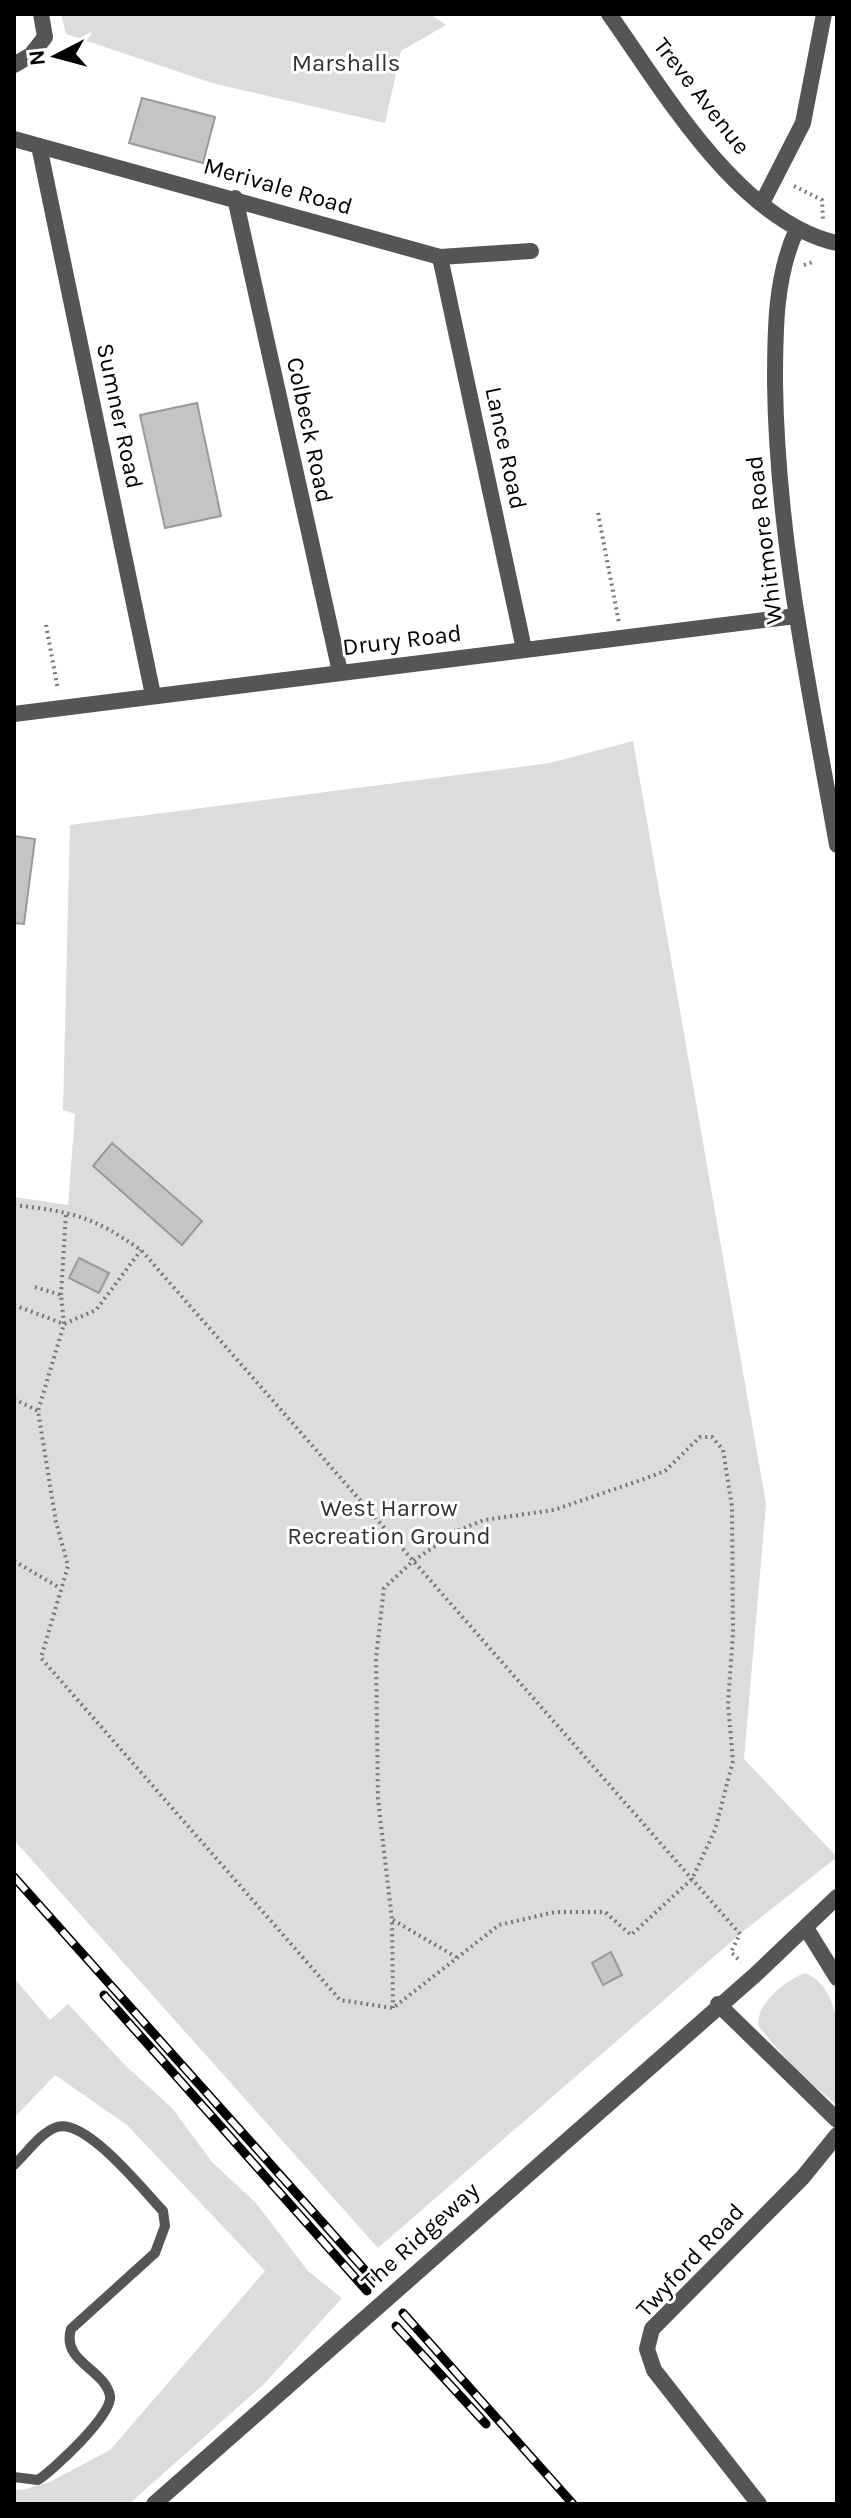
<svg xmlns="http://www.w3.org/2000/svg" width="851" height="2518" font-family="Karla,sans-serif">
  <style>
    .green { fill: #dcdcdc }
    .building { fill: #c4c4c4; stroke: #999; stroke-width: 2 }
    .lines { fill: none; stroke-linecap: round; stroke-linejoin: round }
    .path { stroke: #777; stroke-width: 4; stroke-dasharray: 2 4; stroke-linecap: butt }
    .service { stroke: #555; stroke-width: 10 }
    .minor { stroke: #555; stroke-width: 16 }
    .tertiary { stroke: #555; stroke-width: 16 }
    .rail-casing { stroke: #000; stroke-width: 9 }
    .rail { stroke: #fff; stroke-width: 6; stroke-dasharray: 18; stroke-linecap: butt }
    .labels { text-anchor: middle; stroke-width: 6; stroke-linejoin: round; paint-order: stroke }
    .park-label { font-size: 24px; fill: #333; stroke: #fff }
    .street-label { font-size: 24px; fill: #000; stroke: #fff }
  </style>
  <rect width="100%" height="100%" fill="#fff"/>
  <!-- green -->
  <path class="green" d="M61,14H430L446,25L401,51L385,123L212,83L66,34Z
    M633,741L766,1504L744,1759L837,1857L740,1934L378,2248L14,1840V1197L68,1205L75,1114L63,1110L70,825L550,763Z
    M805,1973C850,1992 837,2066 837,2105L800,2075L759,2027C753,2006 787,1979 805,1973Z
    M14,1978L50,2020L68,2004L126,2066L172,2108L212,2162L256,2203L308,2271L342,2298L265,2383L129,2504H14V2489L22,2490L50,2482L110,2450L265,2271L127,2125L55,2075L14,2118Z"/>
  <!-- building -->
  <path class="building" d="M142,98L215,117L203,163L129,143Z
    M197,403L221,516L165,528L140,415Z
    M14,836L35,839L24,924L14,923Z
    M112,1143L202,1221L182,1245L93,1166Z
    M79,1258L109,1273L99,1293L69,1278Z
    M611,1952L622,1975L603,1985L592,1963Z"/>
  <g class="lines">
    <!-- path -->
    <path class="path" d="M794,186L822,200L823,220
      M804,265L813,262
      M598,513L619,623
      M46,625L58,690
      M14,1205C73,1212 92,1216 141,1250L740,1934L731,1952L741,1962
      M35,1287L61,1295L64,1324L38,1411L56,1522L68,1566L41,1658L340,2000L393,2008L499,1925L555,1912H605L631,1935L692,1879L715,1830L733,1761L728,1704L733,1633L732,1507L723,1450L712,1437H700L665,1471L644,1479L554,1510L484,1520L459,1530L413,1561L384,1588L376,1658L378,1799L392,1920L393,2008
      M61,1295L66,1212
      M14,1305L64,1324L96,1310L141,1250
      M14,1399L38,1411
      M14,1561L60,1588
      M393,1920L456,1957"/>
    <!-- service -->
    <path class="service" d="M14,2165C26,2154 41,2132 57,2127C86,2118 143,2190 163,2211L165,2226L155,2253L71,2329C61,2362 105,2369 110,2396C113,2415 54,2469 38,2480L14,2477"/>
    <!-- minor -->
    <path class="minor" d="M14,65L31,55L45,37L41,14
      M14,139L440,257L531,251
      M39,146L153,695
      M235,198L340,672
      M762,203L803,123L824,14
      M440,257L524,649
      M14,714L796,616
      M806,1928L837,1978
      M718,2004L837,2120
      M759,2504L654,2370L647,2349L652,2329L803,2177L837,2135"/>
    <!-- tertiary -->
    <path class="tertiary" d="M609,14C664,91 738,221 837,243
      M797,229C775,276 775,331 775,383C777,539 810,691 837,845
      M154,2504L755,1975L837,1897"/>
    <!-- rail casing -->
    <g class="rail-casing">
      <path id="rail" d="M14,1877L372,2278
        M104,1995L367,2291
        M403,2313L573,2504
        M396,2326L486,2424"/>
    </g>
    <!-- rail -->
    <use href="#rail" class="rail"/>
  </g>
  <g class="labels">
    <!-- park labels -->
    <g class="park-label">
      <text x="346" y="71">Marshalls</text>
      <text x="389" y="1516">West Harrow<tspan x="389" dy="28">Recreation Ground</tspan></text>
    </g>
    <!-- street labels -->
    <g class="street-label">
      <text transform="translate(702 96) rotate(52)" y="8">Treve Avenue</text>
      <text transform="translate(278 186) rotate(16)" y="8">Merivale Road</text>
      <text transform="translate(120 416) rotate(78)" y="8">Sumner Road</text>
      <text transform="translate(310 430) rotate(78)" y="8">Colbeck Road</text>
      <text transform="translate(506 448) rotate(78)" y="8">Lance Road</text>
      <text transform="translate(764 540) rotate(-97)" y="8">Whitmore Road</text>
      <text transform="translate(402 640) rotate(-7)" y="8">Drury Road</text>
      <text transform="translate(420 2236) rotate(-42)" y="8">The Ridgeway</text>
      <text transform="translate(690 2260) rotate(-47)" y="8">Twyford Road</text>
    </g>
  </g>
  <!-- border -->
  <rect width="851" height="2518" fill="none" stroke="#000000" stroke-width="32"/>
  <!-- north arrow -->
  <g transform="translate(56 56) rotate(264)" stroke="#ffffff" stroke-width="6" paint-order="stroke">
  <path d="M0-6L14 30L0 20L-14 30Z" fill="#000000"/>
  <text y="-12" font-size="22" font-weight="bold" text-anchor="middle" fill="#000000">N</text>
  </g>
</svg>
